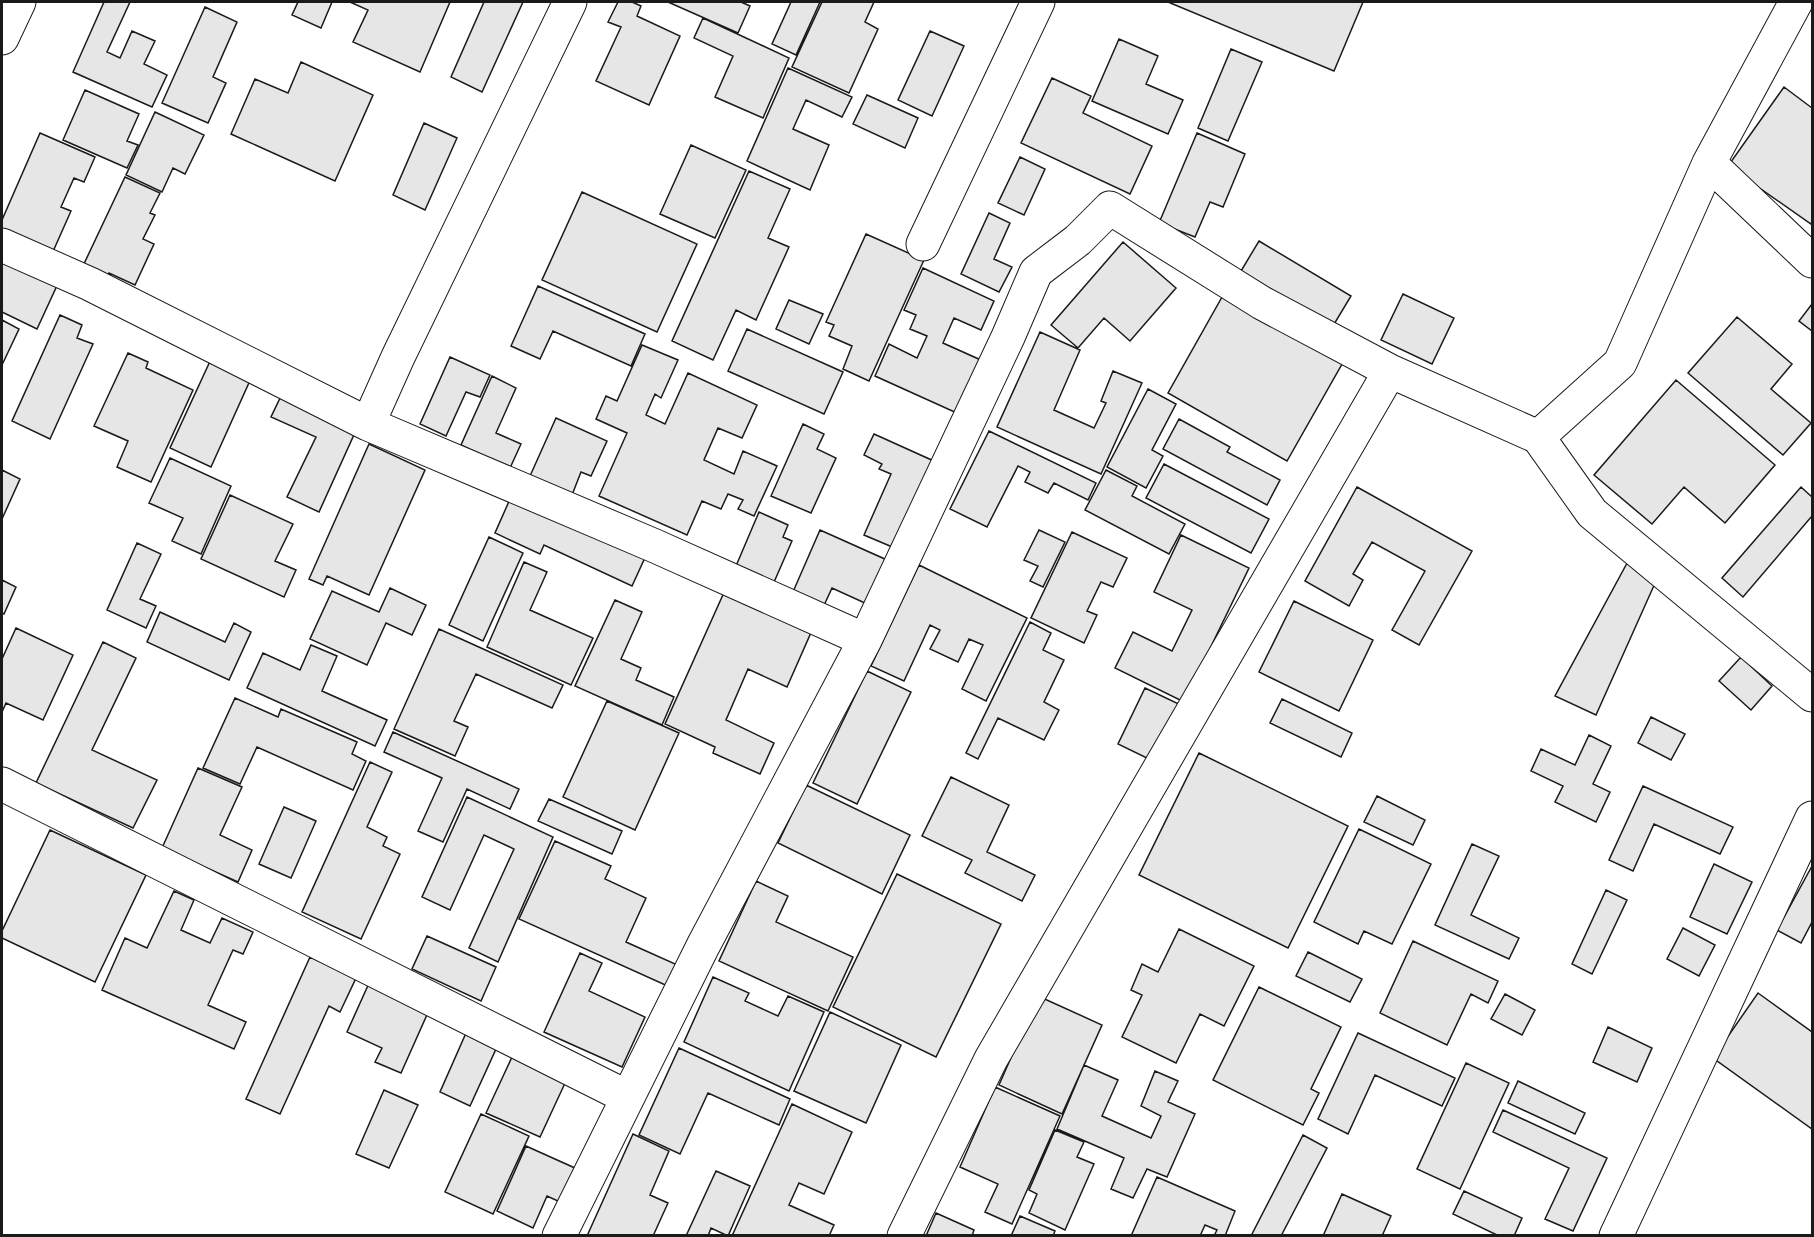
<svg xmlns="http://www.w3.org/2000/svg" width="1814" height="1237" font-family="Mulish,sans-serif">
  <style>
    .building { fill: #e6e6e6; stroke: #1a1a1a; stroke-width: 1.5 }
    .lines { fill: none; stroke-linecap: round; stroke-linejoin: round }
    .minor-casing { stroke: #1a1a1a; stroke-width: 35 }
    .minor { stroke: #fff; stroke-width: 33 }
  </style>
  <rect width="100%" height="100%" fill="#fff"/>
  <!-- building -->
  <path class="building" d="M104,2H130L107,52L120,58L132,31L155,41L144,64L167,75L152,107L73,72Z
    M298,2H332L321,28L292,15Z
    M350,2H450L420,72L353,42L368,10Z
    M484,2H523L482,92L451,77Z
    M618,2H632L641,6L637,16L680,36L649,105L596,81L621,27L608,22Z
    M668,2H741L750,6L738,33Z
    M791,2H820L796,55L772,44Z
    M822,2H874L865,22L878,29L849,93L792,67Z
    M1168,2H1363L1334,71Z
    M205,7L237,22L213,77L226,83L208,123L162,103Z
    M703,18L789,58L763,118L715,97L733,56L694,38Z
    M930,31L964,46L932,116L898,100Z
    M1119,39L1158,56L1146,84L1183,100L1168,134L1092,101Z
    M1231,49L1262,62L1228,141L1198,128Z
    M301,62L373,95L335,181L231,134L255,79L288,93Z
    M788,68L852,97L842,117L806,100L793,129L829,145L810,190L747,161Z
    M1052,78L1091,96L1083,113L1152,146L1130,194L1021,143Z
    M1784,87L1812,108V221L1811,224L1728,166Z
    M85,90L139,114L127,141L138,145L127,168L63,140Z
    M867,95L918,118L905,148L853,124Z
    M155,112L204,135L185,174L173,168L162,192L126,175Z
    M424,123L457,138L425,210L393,195Z
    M40,133L95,157L84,182L74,178L61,207L71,211L51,256L2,233V220Z
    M1197,133L1245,154L1223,207L1210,202L1195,237L1159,223Z
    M691,145L746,170L715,238L660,214Z
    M1020,157L1045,169L1024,215L998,203Z
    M749,171L790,189L768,238L789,247L756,320L736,310L713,360L672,341Z
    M125,177L160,193L150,213L155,215L143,239L154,244L135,285L109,273L106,280L82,268Z
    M582,192L697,244L657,332L542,280Z
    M989,213L1010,223L994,259L1012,267L999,292L961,274Z
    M866,234L924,260L869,381L843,369L852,346L829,336L834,325L826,322Z
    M1259,241L1351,296L1333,326L1241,271Z
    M1123,242L1176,288L1130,341L1104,318L1078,348L1051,325Z
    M2,253L60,279L37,329L2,312Z
    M923,268L994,301L981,330L954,318L943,343L983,361L959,414L875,376L889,344L917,358L927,336L910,329L916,315L904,310Z
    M538,286L645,334L631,366L553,331L540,359L511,346Z
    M1226,290L1346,357L1287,461L1168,393Z
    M1403,294L1454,318L1432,364L1381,340Z
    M789,300L823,314L809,344L776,329Z
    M1812,304V331L1799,321Z
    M60,315L82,325L77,338L93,344L50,439L12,421Z
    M1737,317L1792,364L1771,389L1811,423L1783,455L1688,373Z
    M2,320L19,329L2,365Z
    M747,329L843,372L824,414L728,371Z
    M1040,332L1080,350L1054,410L1094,428L1106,403L1101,401L1113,371L1142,383L1101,474L997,427Z
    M642,345L678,360L661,398L655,394L646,415L665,424L688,373L757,405L742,438L718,428L704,460L734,474L743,451L777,466L754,516L738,509L743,500L728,494L721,509L702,501L687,535L599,496L627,433L596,419L606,396L617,401Z
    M128,353L148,362L146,368L193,390L151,482L117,467L128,441L94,426Z
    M212,357L252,376L211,467L170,448Z
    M450,357L490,375L480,397L466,392L446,436L420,424Z
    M492,376L516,388L496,433L521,444L510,468L461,445Z
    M1676,380L1775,465L1725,523L1684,487L1652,524L1594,475Z
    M1148,389L1176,404L1152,450L1163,456L1146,488L1107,467Z
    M282,394L357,428L319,512L287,497L316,437L271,417Z
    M556,418L607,441L591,476L581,472L572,495L530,476Z
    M1179,419L1230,447L1227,452L1280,480L1267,505L1163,449Z
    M803,424L824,434L817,449L836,458L811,513L771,496Z
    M989,431L1096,483L1088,500L1054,483L1048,493L1025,482L1030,472L1018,466L987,527L950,509Z
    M874,434L936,462L897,549L864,535L891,474L879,469L882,464L864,455Z
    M369,444L425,470L369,595L327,576L323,585L309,579Z
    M170,458L231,486L201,554L172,541L183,518L149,503Z
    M1164,464L1269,519L1251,553L1146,498Z
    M2,470L20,479L2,519Z
    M1106,470L1137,486L1132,496L1185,524L1169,554L1085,510Z
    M1357,487L1472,551L1419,645L1392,630L1425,571L1372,542L1353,574L1363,580L1349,606L1305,581Z
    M1801,487L1812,497V516L1743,597L1722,578Z
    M514,490L648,551L632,586L544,545L540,554L495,533Z
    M230,495L293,524L275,561L296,570L284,597L201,559Z
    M759,512L788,525L783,537L792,541L771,589L733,573Z
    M820,530L887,560L867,604L832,588L820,614L789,601Z
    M1039,530L1065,542L1043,587L1030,581L1038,566L1024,560Z
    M1072,532L1127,558L1113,587L1101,582L1087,611L1097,615L1084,643L1031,618Z
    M1181,535L1249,568L1184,702L1115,668L1133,632L1172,651L1192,610L1154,592Z
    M489,537L523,553L483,641L449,625Z
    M137,543L161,554L140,599L156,606L146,628L107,610Z
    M1632,554L1656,581L1596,715L1555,696Z
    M524,562L547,572L530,610L593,638L571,685L487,647Z
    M919,565L1027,618L986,701L962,689L983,645L969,639L958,662L930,649L940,630L930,625L904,681L871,666Z
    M2,580L16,587L4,614L2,613Z
    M390,588L426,605L412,635L386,623L367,665L310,639L332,591L379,612Z
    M726,588L813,628L787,687L748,669L726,720L774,743L760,774L713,753L715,747L665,724Z
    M615,600L642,612L621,659L641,668L636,680L674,697L662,725L575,686Z
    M1294,601L1373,640L1339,711L1259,672Z
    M160,612L225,642L234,623L251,632L229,680L147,642Z
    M1030,622L1051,633L1043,650L1064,660L1044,702L1059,710L1044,740L998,718L978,759L966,753Z
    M16,628L73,655L43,720L6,703L2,712V659Z
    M439,629L563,685L552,708L476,674L454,721L468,727L455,756L394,729Z
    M103,642L136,658L92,750L157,780L133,828L36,783Z
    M311,645L337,656L322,691L387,720L375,746L247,688L263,653L300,670Z
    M1741,657L1772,686L1751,710L1719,681Z
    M867,671L911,692L857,804L813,783Z
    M1145,688L1183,706L1157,763L1118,744Z
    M235,698L278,717L281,709L357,742L352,754L366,761L353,790L257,747L240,784L203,768Z
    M1282,699L1352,733L1341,757L1270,723Z
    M607,701L679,733L635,830L563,797Z
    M1651,717L1685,734L1671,760L1638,743Z
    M393,732L519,789L510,809L467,789L443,842L418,831L442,778L384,752Z
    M1589,735L1611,746L1593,784L1610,792L1596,822L1555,802L1563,786L1531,771L1541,749L1575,765Z
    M1199,753L1348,826L1288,948L1139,875Z
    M370,762L392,772L367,827L387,837L383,846L400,854L361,939L302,912Z
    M198,768L242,787L220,835L252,850L238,882L162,848Z
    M951,777L1009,805L987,852L1035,875L1022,901L965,873L972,860L922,836Z
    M806,785L910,835L882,894L778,843Z
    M1643,786L1733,827L1720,854L1654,824L1633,871L1609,860Z
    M1377,796L1425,820L1413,845L1364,822Z
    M467,797L553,837L498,962L469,948L514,849L484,835L450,910L422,897Z
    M549,799L622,831L612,854L538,821Z
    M284,807L316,821L291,878L259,864Z
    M1359,829L1431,864L1392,944L1364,931L1358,944L1314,922Z
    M50,830L146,875L95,982L2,938V931Z
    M555,841L611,866L605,879L646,898L626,942L682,967L672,988L519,919Z
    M1472,844L1499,856L1471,915L1519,938L1509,959L1435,925Z
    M1714,864L1752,882L1727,934L1690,917Z
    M1812,866V922L1801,943L1777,930Z
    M897,874L1001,924L936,1057L833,1007Z
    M756,881L788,896L776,922L853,957L828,1011L719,961Z
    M1606,890L1627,900L1592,974L1572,964Z
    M174,891L194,900L181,930L210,943L222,918L253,932L243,954L233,950L208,1005L246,1022L234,1049L102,990L125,938L147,948Z
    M1683,928L1715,945L1699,976L1667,959Z
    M1179,929L1254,966L1224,1026L1200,1014L1176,1063L1122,1037L1142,995L1131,990L1142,964L1158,972Z
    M427,936L496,967L481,1001L412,969Z
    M1413,941L1498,981L1488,1003L1471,994L1447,1045L1380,1013Z
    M1308,952L1362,979L1350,1002L1296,976Z
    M580,953L602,963L589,991L645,1017L622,1067L544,1032Z
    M310,957L356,978L340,1012L329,1006L280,1114L246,1099Z
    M713,977L749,993L745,1001L778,1016L788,996L824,1012L789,1091L684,1042Z
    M370,981L430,1008L401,1073L375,1062L382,1048L347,1032Z
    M1259,987L1341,1027L1311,1089L1319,1093L1303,1125L1213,1080Z
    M1758,993L1812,1032V1129L1713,1058Z
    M1505,994L1535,1010L1522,1035L1491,1019Z
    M1038,996L1102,1025L1062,1114L999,1085Z
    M830,1012L901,1045L866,1123L794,1091Z
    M470,1024L501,1038L470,1106L440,1092Z
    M1608,1027L1652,1048L1637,1082L1593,1062Z
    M1358,1033L1455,1078L1442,1106L1375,1075L1348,1134L1318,1119Z
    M679,1048L790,1099L779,1125L708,1093L680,1154L639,1135Z
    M512,1057L566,1081L540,1137L486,1113Z
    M1466,1063L1509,1083L1460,1189L1417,1169Z
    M1084,1065L1118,1080L1102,1116L1151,1138L1161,1116L1141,1106L1155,1071L1178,1081L1168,1102L1195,1114L1167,1177L1147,1169L1133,1198L1111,1189L1124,1158L1057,1129Z
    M1518,1081L1585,1113L1575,1134L1508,1103Z
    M995,1087L1060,1116L1012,1224L985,1212L998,1184L960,1167Z
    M384,1090L418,1105L389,1168L356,1154Z
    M792,1104L852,1132L824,1194L799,1183L789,1205L834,1225L829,1236H732Z
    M1503,1110L1607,1158L1573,1231L1545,1219L1569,1168L1493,1132Z
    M481,1114L529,1136L493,1214L445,1192Z
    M1055,1130L1084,1142L1077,1157L1094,1164L1065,1230L1029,1213L1037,1194L1029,1190Z
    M633,1134L669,1151L650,1195L668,1203L653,1236H587Z
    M1303,1135L1327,1148L1281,1236H1251Z
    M526,1146L586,1173L571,1207L547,1196L533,1228L497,1211Z
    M716,1171L750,1186L728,1236L711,1228L708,1236H686Z
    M1157,1177L1235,1211L1225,1236H1214L1217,1230L1205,1225L1200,1236H1131Z
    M1464,1191L1522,1218L1514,1236H1499L1453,1214Z
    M1342,1194L1391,1216L1382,1236H1323Z
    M936,1213L974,1230L972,1236H926Z
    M1020,1216L1055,1231L1053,1236H1011Z"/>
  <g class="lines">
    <!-- minor casing -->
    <g class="minor-casing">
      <path id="minor" d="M2,38L19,2
        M1709,163L1812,261
        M923,244L1038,2
        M2,245L90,284L368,424L655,546L865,640
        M368,424L398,357L570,2
        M1538,437L1592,513L1812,695
        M2,784L627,1097
        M559,1236L703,946L865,640L1008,337L1036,272L1078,240L1110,208L1262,303L1390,371
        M904,1236L991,1059L1390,371L1538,437L1620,363L1709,163L1796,2
        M1616,1236L1812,818"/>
    </g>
    <!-- minor -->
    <use href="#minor" class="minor"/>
  </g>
  <!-- border -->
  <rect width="1814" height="1237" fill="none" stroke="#1a1a1a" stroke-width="6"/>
</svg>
